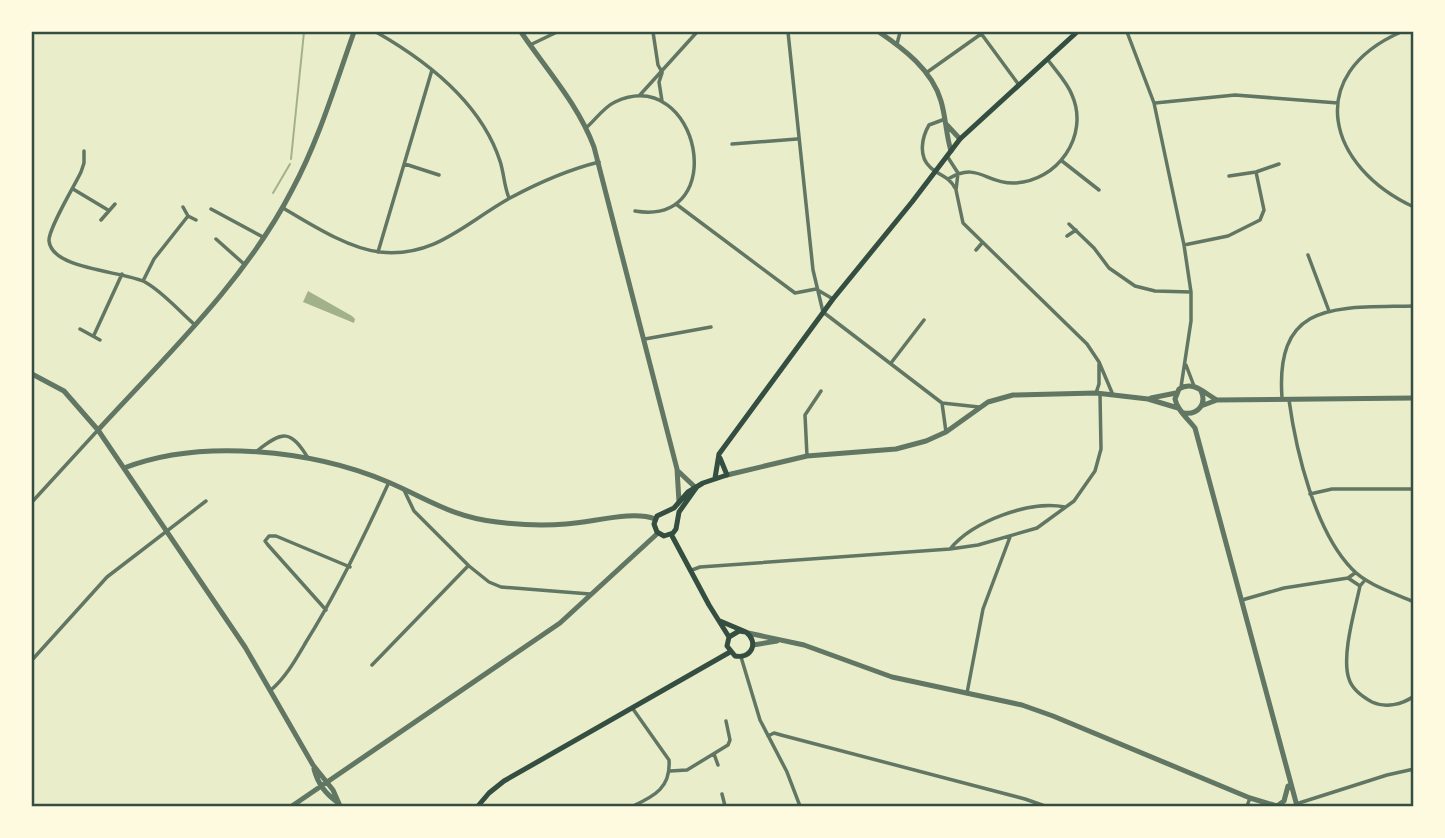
<svg xmlns="http://www.w3.org/2000/svg" width="1445" height="838" font-family="Quicksand,sans-serif">
  <style>
    .water { fill: #a3b18a }
    .lines { fill: none; stroke-linecap: round; stroke-linejoin: round }
    .stream { stroke: #a3b18a; stroke-width: 2 }
    .minor { stroke: #617663; stroke-width: 3.5 }
    .tertiary { stroke: #617663; stroke-width: 5 }
    .secondary { stroke: #344e41; stroke-width: 5 }
    .neatline { fill: none; stroke: #344e41; stroke-width: 2.5 }
  </style>
  <rect width="100%" height="100%" fill="#e9edc9"/>
  <!-- water -->
  <path class="water" d="M308,291L352,316L355,319L354,323L303,302Z"/>
  <g class="lines">
    <!-- stream -->
    <path class="stream" d="M291,159L304,32
      M273,193L290,164"/>
    <!-- minor -->
    <path class="minor" d="M376,32C427,61 481,103 500,161C504,173 504,186 509,198
      M653,32L658,65L662,72
      M788,32L813,270L823,312L942,403L979,407
      M980,32L1019,85
      M1127,32L1154,103L1184,245L1191,292V321L1181,387
      M1401,32C1303,75 1327,167 1414,207
      M897,44L900,32
      M530,45L557,32
      M662,73L659,82L662,101
      M926,73L981,34
      M639,96L697,32
      M1155,103L1235,95L1338,103
      M945,119L929,125C922,137 918,156 930,167C939,176 949,176 955,188
      M587,127C596,119 604,107 615,102C699,63 732,227 635,211
      M732,144L797,139
      M84,151V163L81,172C75,185 48,229 49,241C52,270 124,271 145,282C163,292 179,311 195,325
      M947,156L958,173L956,190L963,223L1087,344L1099,362L1113,395
      M1062,161L1099,190
      M405,164L439,175
      M1229,176L1256,172L1279,164
      M948,179C978,161 986,184 1014,183C1057,182 1090,136 1072,95C1067,82 1056,71 1048,60
      M73,189L108,210
      M676,204L795,293L816,289L833,299
      M183,207L188,216L196,220
      M283,208C310,224 349,249 380,252C435,258 465,223 510,198C538,183 567,170 599,162
      M211,209L263,237
      M101,220L115,204
      M1069,224L1094,248L1109,268L1135,286L1155,291L1191,292
      M1067,236L1076,230
      M216,239L244,264
      M1184,245L1228,236L1260,220L1264,210L1256,172
      M976,250L982,243
      M378,252L432,70
      M1308,255L1329,311
      M143,281L154,259L188,216
      M80,329L100,340
      M94,335L122,274
      M645,339L711,327
      M891,363L924,320
      M1186,365L1194,386
      M1096,393L1099,384V364
      M1282,398C1275,299 1337,308 1414,306
      M1289,400C1296,451 1315,531 1352,569C1367,585 1394,593 1414,602
      M942,403L946,432
      M257,451C283,430 291,430 308,458
      M807,456L805,415L821,391
      M404,490L414,511L469,566L489,582L501,587L590,594
      M1310,494L1332,489H1414
      M32,502L98,430
      M950,549C973,521 1030,500 1065,507
      M692,570L700,567L950,549L978,545L1037,528L1074,501L1095,471L1101,449L1100,394
      M1348,578L1360,586
      M1365,580L1360,586C1355,610 1341,656 1349,679C1352,689 1363,697 1372,702C1385,708 1402,705 1414,696
      M1242,600L1284,588L1348,578L1355,573
      M326,610L268,545L265,541L269,536H276L350,567
      M741,657L760,720L787,772L800,806
      M32,660L107,577L206,501
      M372,665L468,566
      M271,690C286,677 296,659 306,642C338,591 364,537 389,482
      M967,693L983,609L1010,537
      M633,709L669,760C671,787 655,796 633,806
      M768,736L774,733L781,735L1025,799L1045,806
      M714,754L718,765
      M670,771L687,770L728,745L730,740L726,721
      M722,794L725,806
      M1296,804L1387,775L1414,769
      M1247,806L1250,798"/>
    <!-- tertiary -->
    <path class="tertiary" d="M521,32C546,69 578,104 594,147L677,469L679,502
      M879,32C904,49 932,70 941,101C946,118 946,135 951,151
      M947,125L960,139
      M32,374L64,391L98,430L245,647L313,765L333,790L340,806
      M1151,398L1176,393
      M1217,400C1204,393 1193,380 1179,389L1175,399C1177,410 1188,419 1195,428L1297,806
      M1201,406L1217,400L1414,398
      M1184,413C1198,415 1207,404 1201,391
      M98,430C165,357 246,280 292,190C319,140 335,85 354,32
      M124,468C201,438 313,450 388,482C428,499 452,517 497,522C520,525 543,526 566,524C591,523 632,510 655,519
      M679,472L696,488
      M727,475L807,456L896,449L926,441L946,432L988,402L1013,395L1096,393L1148,399L1178,408
      M748,633L804,645L892,677L1022,705L1053,716L1250,798L1277,806
      M753,645L777,641
      M314,769C318,784 325,793 337,802
      M292,806L560,623L658,533
      M1277,806L1284,801L1288,786"/>
    <!-- secondary -->
    <path class="secondary" d="M715,478L719,454L833,299L912,202L960,139L1077,32
      M696,488L679,512L676,529L673,533L664,536L657,532L654,524L657,516L674,508L688,492L703,483L727,475L720,458
      M671,534L709,605L729,637
      M720,621L746,632C759,642 752,659 735,656L727,646L729,637L739,631L746,632
      M478,806L489,793L504,781L730,652"/>
  </g>
  <!-- border -->
  <rect width="1445" height="838" fill="none" stroke="#fefae0" stroke-width="66"/>
  <rect x="33" y="33" width="1379" height="772" class="neatline"/>
</svg>
